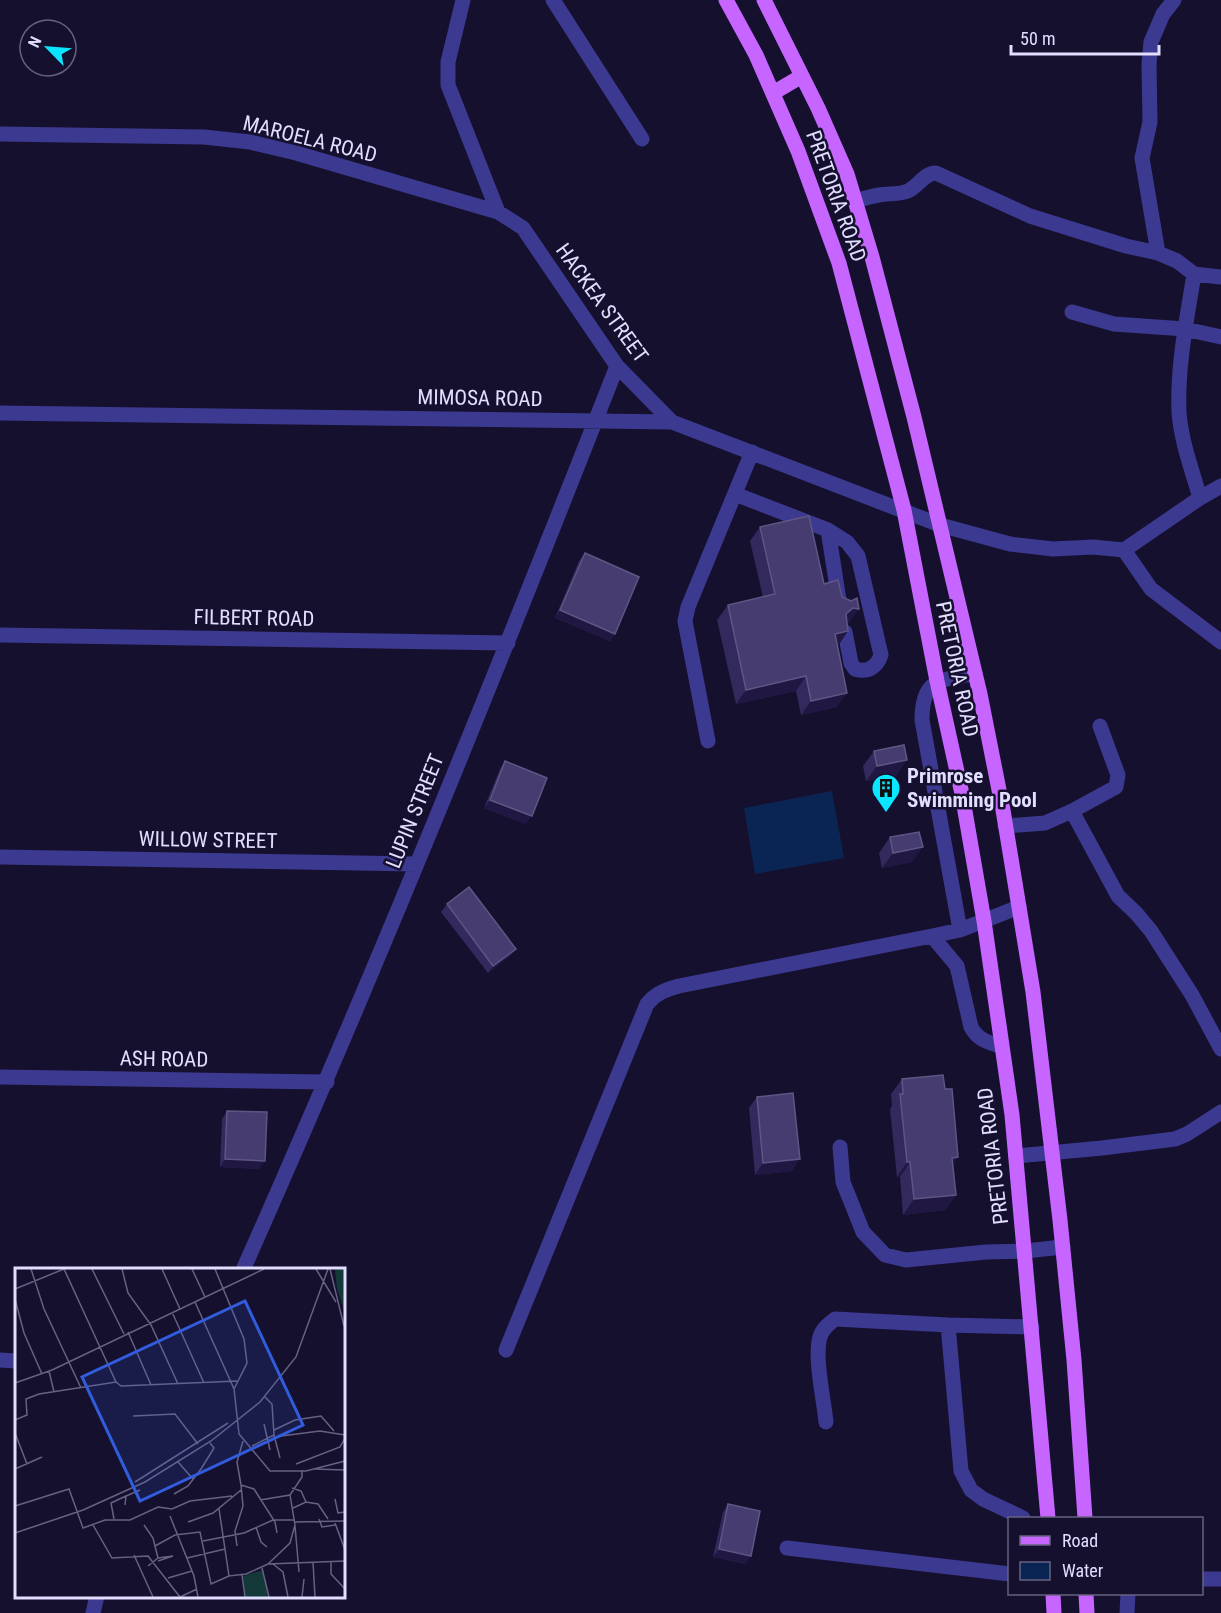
<svg xmlns="http://www.w3.org/2000/svg" width="1221" height="1613" font-family="'Roboto Condensed',sans-serif">
  <style>
    .water { fill: #0a2554 }
    .lines { fill: none; stroke-linecap: round; stroke-linejoin: round }
    .minor { stroke: #3c3990; stroke-width: 15 }
    .major { stroke: #c665ff; stroke-width: 15 }
    .wall { fill: #33295d }
    .shaded-wall { fill: #201743 }
    .building { fill: #463c6f; stroke: #5e5685; stroke-width: 1.5 }
    .labels { text-anchor: middle; stroke-width: 5; stroke-linejoin: round; paint-order: stroke }
    .street-label { font-size: 21px; fill: #e2deff; stroke: #16102f }
    .poi-label { font-size: 21px; font-weight: bold; fill: #e2deff; stroke: #16102f; text-anchor: start }
    .inset-road { fill: none; stroke: #686282; stroke-width: 1.5 }
    .view { fill: #315cdc; fill-opacity: 0.15; stroke: #315cdc; stroke-width: 3 }
    .inset-edge { fill: none; stroke: #e2deff; stroke-width: 3 }
  </style>
  <rect width="100%" height="100%" fill="#16102f"/>
  <!-- water -->
  <path class="water" d="M832,791L844,858L755,874L744,808Z"/>
  <g class="lines">
    <!-- minor -->
    <path class="minor" d="M463,0L448,62V85L498,212
      M553,0L642,139
      M0,134L204,137L250,142L296,153L498,212L523,228L617,366L672,422
      M855,201C863,199 871,196 879,195C888,193 899,195 908,191C919,186 924,173 936,173L1030,216L1126,246L1158,253L1177,261L1194,274C1187,319 1177,366 1179,412C1181,441 1192,470 1200,498
      M1158,253L1142,158L1150,122L1149,64L1151,42L1163,14L1174,0
      M1194,274L1221,277
      M1072,312L1114,324L1185,329L1221,337
      M0,413L672,422L940,525L1010,544L1053,549L1093,547L1124,550L1200,498L1221,486
      M735,494L828,530L847,542L858,556L881,655C877,667 868,673 855,669L851,663L845,632
      M828,530L839,600
      M1124,550L1151,589L1221,642
      M0,635L508,643
      M708,741L685,621L688,607L752,452
      M1072,811L1116,787L1118,775L1100,726
      M1005,826L1045,823L1072,811L1118,896L1136,913L1151,931L1192,995L1221,1049
      M0,857L416,864
      M960,930L922,720C922,677 941,681 975,673
      M932,936L957,966L971,1027C978,1040 987,1042 1001,1046
      M0,1077L327,1082
      M840,1147L843,1182L863,1232L885,1255L906,1260L986,1252L1025,1251L1063,1247
      M1016,1156L1102,1148L1175,1139L1187,1134L1221,1112
      M243,1270C376,971 498,669 617,366
      M506,1350L647,1004C656,993 665,990 679,986L932,936L960,930L1019,907
      M0,1360L16,1361
      M826,1422C824,1401 814,1356 820,1337C822,1329 829,1324 835,1319L948,1325
      M1023,1518L983,1499L971,1490L961,1471L948,1325L1032,1327
      M787,1548L1010,1574
      M1202,1579H1221
      M93,1613L97,1596
      M1127,1613L1128,1594"/>
    <!-- major -->
    <path class="major" d="M726,0L756,55L798,151L839,263L904,510L937,681L962,794L984,921L1012,1115L1048,1518
      M764,0L818,108L847,174L872,257L914,417L980,694L1003,810L1033,992L1060,1220L1074,1360L1085,1518
      M773,93L802,76
      M1053,1594L1054,1613
      M1086,1594L1087,1613"/>
  </g>
  <!-- wall -->
  <path class="wall" d="M760,527L824,584L849,623H847L837,646V707L801,715L796,691L736,704L717,620L728,605L763,597L750,541Z
    M585,553L615,634L610,641L555,618L579,561Z
    M874,751L896,776L866,781L863,766Z
    M505,761L526,824L484,808L500,769Z
    M890,837L912,862L882,868L879,853Z
    M447,904L516,949L510,956L488,973L441,912Z
    M902,1079L953,1165L956,1195L945,1210L903,1215L900,1177H897L890,1109L892,1106L891,1094Z
    M757,1097L792,1171L755,1175L749,1108Z
    M227,1111L259,1169L220,1167L222,1119Z
    M728,1504L746,1564L713,1557L723,1512Z"/>
  <!-- shaded-wall -->
  <path class="shaded-wall" d="M853,608L859,609L849,623H843L846,614Z
    M560,610L615,634L610,641L555,618Z
    M848,631L838,646L824,649L835,634Z
    M806,676L796,691L736,704L746,690Z
    M847,693L837,707L801,715L811,701Z
    M907,760L896,776L866,781L877,766Z
    M490,800L532,816L526,824L484,808Z
    M923,847L912,862L882,868L893,853Z
    M516,949L510,956L488,973L493,966Z
    M958,1157L948,1172L952,1158Z
    M225,1159L265,1161L259,1169L220,1167Z
    M800,1159L792,1171L755,1175L763,1163Z
    M907,1162H910L900,1177H897Z
    M956,1195L945,1210L903,1215L914,1199Z
    M719,1549L751,1556L746,1564L713,1557Z"/>
  <!-- building -->
  <path class="building" d="M809,516L824,584L838,580L842,597L851,601L857,598L859,609L853,608L846,614L848,631L835,634L847,693L811,701L806,676L746,690L728,605L775,594L760,527Z
    M585,553L639,577L615,634L560,610Z
    M904,745L907,760L877,766L874,751Z
    M505,761L547,778L532,816L490,800Z
    M919,832L923,847L893,853L890,837Z
    M469,887L516,949L493,966L447,904Z
    M943,1075L945,1089H952L958,1157L952,1158L956,1195L914,1199L910,1162H907L900,1094H903L902,1079Z
    M793,1093L800,1159L763,1163L757,1097Z
    M227,1111L267,1112L265,1161L225,1159Z
    M728,1504L760,1511L751,1556L719,1549Z"/>
  <!-- icons -->
  <defs>
    <g id="building-pin" transform="scale(1.5)"><path d="M0 17L-7.5 6A9.5 9.5 0 1 1 7.5 6Z" fill="#0ae6ff" stroke="#16102f"/><path d="M-4-6H4V6H1V3H-1V6H-4ZM-2.5-4.3h1.7v1.8h-1.7ZM.8-4.3h1.7v1.8H.8ZM-2.5-1h1.7V.8h-1.7ZM.8-1h1.7V.8H.8Z" fill="#111"/></g>
  </defs>
  <g fill-rule="evenodd">
    <use href="#building-pin" x="886" y="788"/>
  </g>
  <g class="labels">
    <!-- street labels -->
    <g class="street-label">
      <text transform="translate(310 139) rotate(14)" y="7">MAROELA ROAD</text>
      <text transform="translate(836 196) rotate(70)" y="7">PRETORIA ROAD</text>
      <text transform="translate(602 303) rotate(54)" y="7">HACKEA STREET</text>
      <text transform="translate(480 398) rotate(1)" y="7">MIMOSA ROAD</text>
      <text transform="translate(254 618) rotate(1)" y="7">FILBERT ROAD</text>
      <text transform="translate(957 669) rotate(78)" y="7">PRETORIA ROAD</text>
      <text transform="translate(415 811) rotate(-68)" y="7">LUPIN STREET</text>
      <text transform="translate(208 840) rotate(1)" y="7">WILLOW STREET</text>
      <text transform="translate(164 1059) rotate(1)" y="7">ASH ROAD</text>
      <text transform="translate(993 1156) rotate(-97)" y="7">PRETORIA ROAD</text>
    </g>
    <!-- poi labels -->
    <g class="poi-label">
      <text x="907" y="783">Primrose<tspan x="907" dy="24">Swimming Pool</tspan></text>
    </g>
  </g>
  <!-- overview -->
  <g transform="translate(15 1268)">
    <rect width="330" height="330" fill="#16102f"/>
    <path d="M320,1H330V45L322,21ZM248,302L253,329H230L228,308Z" fill="#133938"/>
    <path class="inset-road" d="M16,1L29,41L66,120M49,1L101,114M77,1L109,66M107,1L113,25L136,57L163,116M147,1L165,41M177,1L190,29M200,1L229,71L232,95L219,121M301,1L321,34M315,1L329,58M0,21L49,1M0,31L9,65L27,106M180,34L219,121L224,166L255,203H291L330,193M157,44L189,115M113,64L136,117M34,103L39,124M0,115L37,102L249,1M118,148L160,146L183,176M0,152L12,147L11,131L24,126L101,114L106,118L222,113M249,156L255,182M259,162L280,152L306,148L319,163M0,165L12,196M259,167L265,190M266,168L305,163L330,167M237,178L259,167L257,136L250,129M163,194L178,211M281,196L325,179L330,170M0,201L27,189M299,201L330,202M120,214L213,155M226,217L222,194L228,173M277,220L286,223L291,234M159,226L173,218L186,201L199,180L195,175M320,231L323,245L330,244M245,232L275,227L287,209V202M110,237L111,228L125,222M0,238L54,221L68,260L90,252H115L143,239L157,241L175,233L217,228M278,240L291,234L303,236L313,251M204,241L214,308L231,306L253,296L330,293M155,248L179,308L183,329M99,251L96,235L111,228M304,251L307,259L320,257M173,254L198,245L226,222M280,254L330,253M320,255L330,282M78,257L97,290L133,288L165,329L182,321M129,257L138,270L143,290L133,298M280,258L284,304M241,259L246,274L252,279M0,265L68,242L130,214L196,173L245,134L281,89L313,1M188,273L229,265L258,252H279M140,278L160,267L185,264L196,316L214,308M222,278L220,263L228,238L226,217L239,221L260,254L262,265M119,287L138,329M143,290L158,288L143,293M172,290L210,281M298,294L300,329M316,294V306L330,321M253,296L275,275L280,257L275,227M258,296L268,304L273,329M247,300L254,329M227,307L230,329M153,310L177,303M287,329L289,311"/>
    <path class="view" d="M230,33L288,157L125,233L67,109Z"/>
    <rect width="330" height="330" class="inset-edge"/>
  </g>
  <!-- legend -->
  <rect x="1008" y="1517" width="195" height="78" fill="#16102f" stroke="#686282" stroke-width="1.5"/>
  <rect x="1020" y="1536" width="30" height="9" fill="#c665ff" stroke="#686282" stroke-width="1.5"/>
  <text x="1062" y="1547" font-size="18" fill="#e2deff">Road</text>
  <rect x="1020" y="1562" width="30" height="18" fill="#0a2554" stroke="#686282" stroke-width="1.5"/>
  <text x="1062" y="1577" font-size="18" fill="#e2deff">Water</text>
  <!-- north arrow -->
  <g transform="translate(48 48) rotate(295)"><circle r="28" fill="#16102f" stroke="#686282" stroke-width="1.5"/>
  <path d="M0-4.5L10 22L0 15L-10 22Z" fill="#0ae6ff"/>
  <text y="-9" font-size="16" font-weight="bold" text-anchor="middle" fill="#e2deff">N</text>
  </g>
  <!-- scale -->
  <path d="M1011 45v9h148v-9" fill="none" stroke="#e2deff" stroke-width="3"/>
  <text x="1020" y="45" font-size="18" fill="#e2deff" stroke="#16102f" stroke-width="4.5" paint-order="stroke">50 m</text>
</svg>
